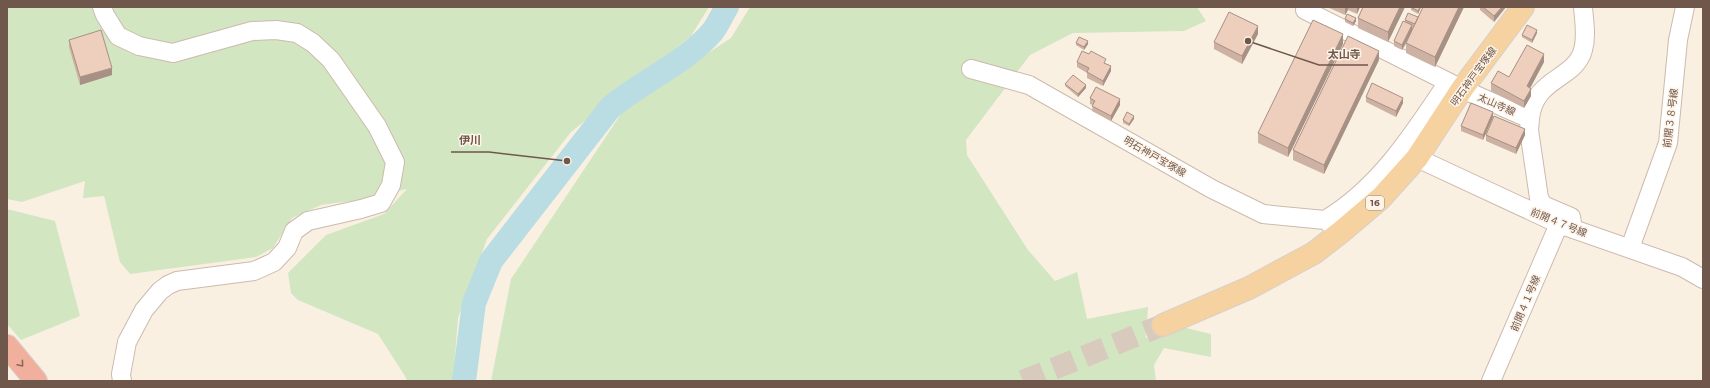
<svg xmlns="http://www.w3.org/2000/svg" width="1710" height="388" font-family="Montserrat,'Noto Sans JP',sans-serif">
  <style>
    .green { fill: #d2e6c2 }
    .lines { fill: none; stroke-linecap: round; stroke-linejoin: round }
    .river { stroke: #b9dde2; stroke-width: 24 }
    .major-tunnel { stroke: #d8cabc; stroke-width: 22; stroke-dasharray: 22 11; stroke-linecap: butt }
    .minor-casing { stroke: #cdbaad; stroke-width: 20 }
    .major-casing { stroke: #d7d0cd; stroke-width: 24 }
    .highway-casing { stroke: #d7d0cd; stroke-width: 24 }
    .minor { stroke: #fff; stroke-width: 18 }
    .major { stroke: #f5d29f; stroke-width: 22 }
    .highway { stroke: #f0b09d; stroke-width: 22 }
    .wall { fill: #cdb1a2 }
    .shaded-wall { fill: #a79084 }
    .building { fill: #eecebc; stroke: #a79084 }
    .oneway { stroke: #8a695b }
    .labels { text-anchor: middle; stroke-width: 3; stroke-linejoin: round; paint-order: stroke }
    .shield { fill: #fef4e8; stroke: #9b867a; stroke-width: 1 }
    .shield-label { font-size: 9px; font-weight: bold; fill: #70574b }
    .street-label { font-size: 10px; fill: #70574b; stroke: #fef4e8 }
    .leader { fill: none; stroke: #70574b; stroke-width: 1.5 }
    .callout-dot { fill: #70574b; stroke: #fef4e8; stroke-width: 1.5 }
    .callout-label { font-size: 11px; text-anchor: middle; font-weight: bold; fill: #70574b; stroke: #fef4e8; stroke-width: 3; stroke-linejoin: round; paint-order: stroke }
  </style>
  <rect width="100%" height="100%" fill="#faf0e2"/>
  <!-- green -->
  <path class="green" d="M7,7H709L691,36L571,132L487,239L458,318L453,381H407L405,376L378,334L298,300L291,293L288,273L326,235L384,214L407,189L359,200L321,205L292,218L273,248L256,257L130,274L120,262L104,196L83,198L85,181L22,202L7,199Z
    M750,7H1197L1206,21L1184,31L1073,33L1030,55L966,140L967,155L1028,250L1055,281L1077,272L1087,319L1148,307L1146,338L1178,326L1211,334V357L1164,348L1154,365L1156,381H491L511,279L625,108L731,38Z
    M7,209L55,221L80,316L21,340L7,324Z"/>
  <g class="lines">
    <!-- river -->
    <path class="river" d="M464,381L474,303L491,261L610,108C641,82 688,61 713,31C718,24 722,15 727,7"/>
    <!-- major-tunnel -->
    <path class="major-tunnel" d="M1023,381L1163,325"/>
    <!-- minor casing -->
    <g class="minor-casing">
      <path id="minor" d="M102,7L105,15L118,36L139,46L173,53L252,31L276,30L297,33L313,43L331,60L377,126L395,162L391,185L381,203L361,209L308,221L294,231L287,248L274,262L254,271L177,281L168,285L160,291L144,310L127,342L121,374L122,381
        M1305,10L1462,89L1530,119L1529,130L1539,198L1543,205L1571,217L1573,229
        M971,69L1029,85L1212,189L1263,214L1325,220L1341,232
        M1530,119C1534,77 1575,80 1583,50C1587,36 1584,21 1583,7
        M1417,158L1559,224L1682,267L1703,279
        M1325,220C1379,188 1414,133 1448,82
        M1630,248L1668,143L1678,40L1685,7
        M1491,381L1559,224"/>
    </g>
    <!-- major casing -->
    <g class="major-casing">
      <path id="major" d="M1163,325L1249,288L1314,253L1341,232L1381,198L1417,158L1462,89L1523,7"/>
    </g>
    <!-- highway casing -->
    <g class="highway-casing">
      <path id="highway" d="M7,346L36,381"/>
    </g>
    <!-- minor -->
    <use href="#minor" class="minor"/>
    <!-- major -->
    <use href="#major" class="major"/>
    <!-- highway -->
    <use href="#highway" class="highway"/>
  </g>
  <!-- wall -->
  <path class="wall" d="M1327,7H1360L1357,14L1348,10L1345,15Z
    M1363,7H1405L1388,42L1358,28V18Z
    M1411,7H1421L1418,14L1411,10Z
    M1423,7H1464L1435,67L1406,53V44L1402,50L1394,46V41L1405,22V20L1418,17Z
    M1480,7H1506L1494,22L1480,10Z
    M1345,19L1356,21L1353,26L1345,22Z
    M1537,33L1532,43L1522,37V35Z
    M1258,34L1242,64L1214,49V42Z
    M69,40L112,75L80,85L69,47Z
    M1076,43L1088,44L1084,50L1076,45Z
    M1343,44L1288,157L1258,143V133Z
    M1379,60L1324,174L1293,160V150Z
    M1077,62L1106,64L1111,71L1103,86L1087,78V73L1077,67Z
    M1544,62L1530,88L1531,96L1524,108L1491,91V83L1509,77Z
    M1065,84L1086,88L1078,97L1065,86Z
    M1366,97L1403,103L1396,117L1366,102Z
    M1090,98L1120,105L1111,121L1092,111L1093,105L1090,104Z
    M1493,117L1483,140L1461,131V126Z
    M1134,119L1129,126L1123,123V120Z
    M1486,135H1525L1516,154L1486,141Z"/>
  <!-- shaded-wall -->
  <path class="shaded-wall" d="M1345,7H1348V10L1345,15Z
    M1357,7H1360L1357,14Z
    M1400,7H1405L1388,42V32Z
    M1420,7H1421L1418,14V11Z
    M1459,7H1464L1435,67V57Z
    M1502,7H1506L1494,22V16Z
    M1356,18V21L1353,26V23Z
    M1412,25V31L1402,50V45Z
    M1258,26V34L1242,64V56Z
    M1537,30V33L1532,43V40Z
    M1343,34V44L1288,157V148Z
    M1088,41V44L1084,50V47Z
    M1379,51V60L1324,174V165Z
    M1544,54V62L1527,94V86Z
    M1111,66V71L1103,86V81Z
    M112,68V75L80,85V77Z
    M1086,85V88L1078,97V94Z
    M1531,89V96L1524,108V101Z
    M1403,98V103L1396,117V111Z
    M1120,99V105L1111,121V116Z
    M1493,112V117L1483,140V135Z
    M1134,116V119L1129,126V124Z
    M1525,129V135L1516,154V148Z"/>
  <!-- building -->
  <path class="building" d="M1363,7H1400L1388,32L1358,18Z
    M1411,7H1420L1418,11Z
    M1423,7H1459L1435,57L1406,43Z
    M1483,7H1502L1494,16Z
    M1229,12L1258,26L1242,56L1214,42Z
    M1408,13L1418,17L1415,24L1405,20Z
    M1347,14L1356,18L1353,23L1345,19Z
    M1313,20L1343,34L1288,148L1258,133Z
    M1403,21L1412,25L1402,45L1394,41Z
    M1527,25L1537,30L1532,40L1522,35Z
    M101,30L112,68L80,77L69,40Z
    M1348,36L1379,51L1324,165L1293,150Z
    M1079,37L1088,41L1084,47L1076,43Z
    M1527,45L1544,54L1527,86L1531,89L1524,101L1491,83L1498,71L1509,77Z
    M1082,51L1089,54L1091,51L1106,59L1104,63L1111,66L1103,81L1087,72L1089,68L1077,62Z
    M1073,75L1086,85L1078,94L1065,84Z
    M1372,83L1403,98L1396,111L1366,97Z
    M1096,87L1120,99L1111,116L1092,106L1095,101L1090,98Z
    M1471,103L1493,112L1483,135L1461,126Z
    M1127,112L1134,116L1129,124L1123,120Z
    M1494,116L1525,129L1516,148L1486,135Z"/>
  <!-- one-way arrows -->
  <defs><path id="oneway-chevron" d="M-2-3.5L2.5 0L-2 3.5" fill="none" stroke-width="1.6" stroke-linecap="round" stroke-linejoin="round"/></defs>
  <use class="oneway" href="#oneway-chevron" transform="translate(21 364) rotate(50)"/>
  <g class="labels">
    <!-- shield labels -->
    <rect class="shield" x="1366" y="196" width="18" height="14" rx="3"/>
    <g class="shield-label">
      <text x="1375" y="206">16</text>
    </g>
    <!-- street labels -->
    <g class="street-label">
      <text transform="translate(1473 76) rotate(-54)" y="4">明石神戸宝塚線</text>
      <text transform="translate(1497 104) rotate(24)" y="4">太山寺線</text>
      <text transform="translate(1670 118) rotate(-83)" y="4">前開３８号線</text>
      <text transform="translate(1155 156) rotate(30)" y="4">明石神戸宝塚線</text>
      <text transform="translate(1559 222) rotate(22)" y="4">前開４７号線</text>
      <text transform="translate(1525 303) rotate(-67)" y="4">前開４１号線</text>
    </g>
  </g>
  <!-- callouts -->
  <path class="leader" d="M1248 41L1319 65H1368M567 161L489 152H451"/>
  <g class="callout-dot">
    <circle cx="1248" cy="41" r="4"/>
    <circle cx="567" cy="161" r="4"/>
  </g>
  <g class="callout-label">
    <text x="1344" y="58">太山寺</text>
    <text x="470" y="144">伊川</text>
  </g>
  <!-- border -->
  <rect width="1710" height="388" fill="none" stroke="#70574b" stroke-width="16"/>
</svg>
